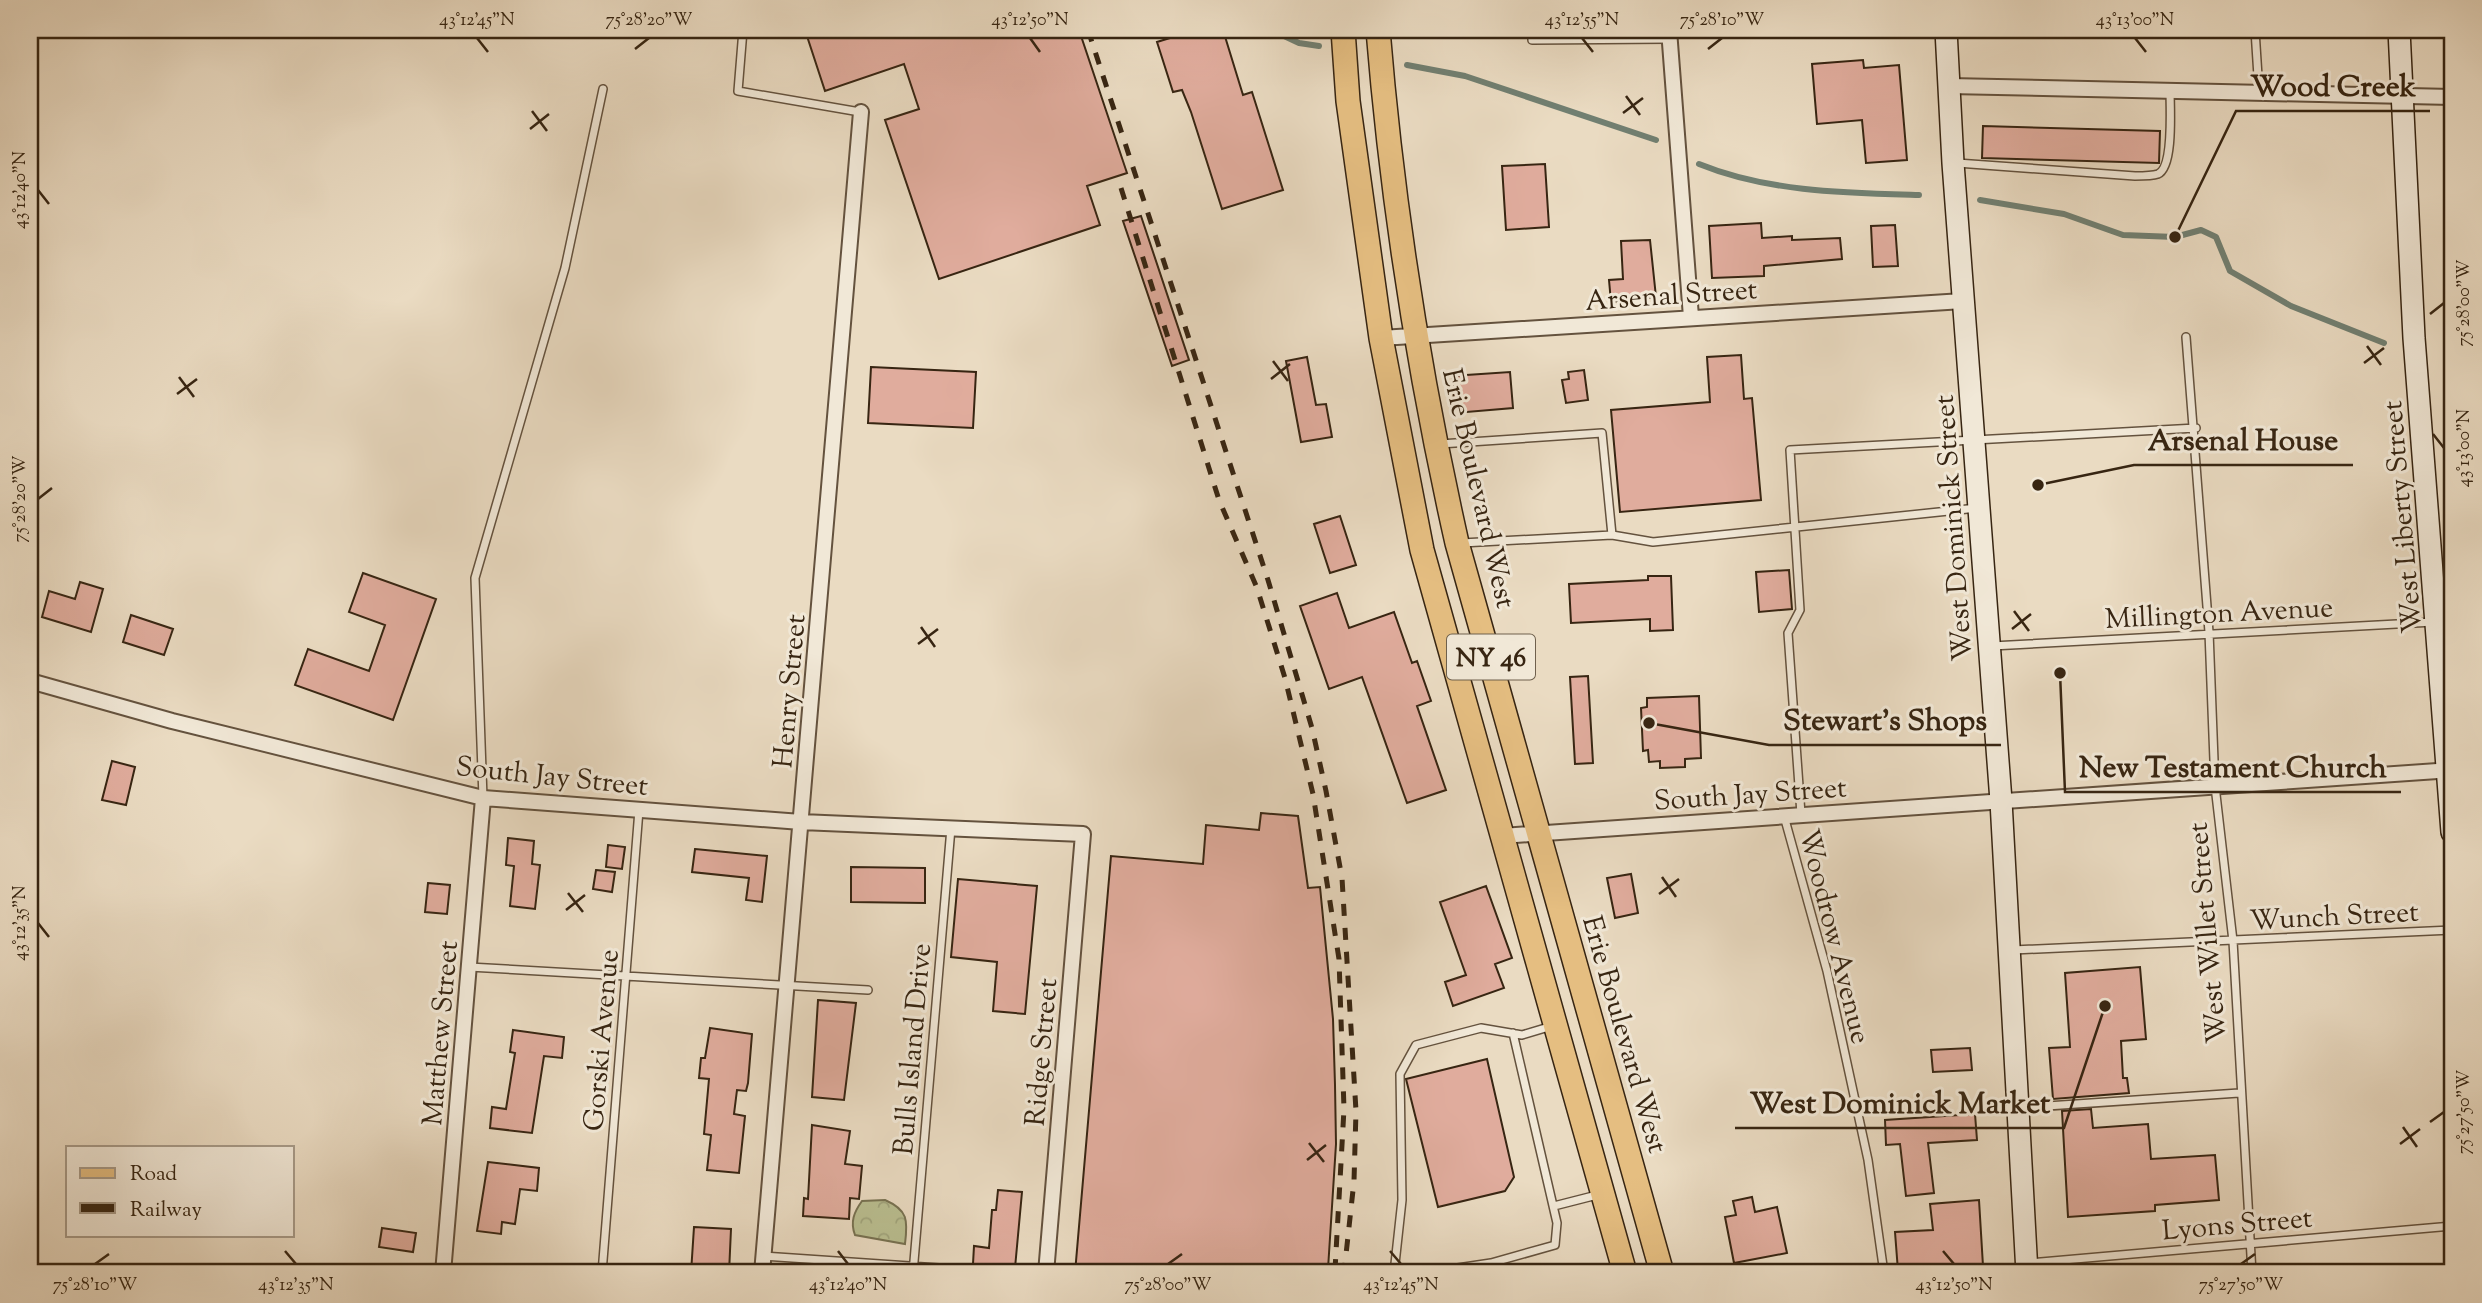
<svg xmlns="http://www.w3.org/2000/svg" width="2482" height="1303" font-family="'Sorts Mill Goudy',serif">
  <style>
    .forest { fill: url(#forest-crowns); stroke: #787252; stroke-width: 2 }
    .lines { fill: none; stroke-linecap: round; stroke-linejoin: round }
    .stream { stroke: #717f71; stroke-width: 6 }
    .building { fill: #e0ac9d; stroke: #372512; stroke-width: 2 }
    .lane-casing { stroke: #64523e; stroke-width: 10 }
    .street-casing { stroke: #64523e; stroke-width: 18 }
    .secondary-casing { stroke: #372512; stroke-width: 24 }
    .primary-casing { stroke: #372512; stroke-width: 26 }
    .lane { stroke: #f1e8d7; stroke-width: 7 }
    .street { stroke: #f1e8d7; stroke-width: 14 }
    .secondary { stroke: #f1e8d7; stroke-width: 21 }
    .primary { stroke: #e5be81; stroke-width: 23 }
    .rail { stroke: #372512; stroke-width: 5; stroke-dasharray: 12 12; stroke-linecap: butt }
    .ticks { fill: none; stroke: #372512; stroke-width: 2.5 }
    .labels { text-anchor: middle; stroke-width: 6; stroke-linejoin: round; paint-order: stroke }
    .shield { fill: #f1e8d7; stroke: #6f604d; stroke-width: 2 }
    .shield-label { font-size: 26px; font-weight: bold; fill: #372512 }
    .street-label { font-size: 28px; fill: #372512; stroke: #f1e8d7 }
    .leader { fill: none; stroke: #372512; stroke-width: 2.5 }
    .callout-dot { fill: #372512; stroke: #f1e8d7; stroke-width: 2.5 }
    .callout-label { font-size: 30px; text-anchor: middle; font-weight: bold; fill: #372512; stroke: #f1e8d7; stroke-width: 6; stroke-linejoin: round; paint-order: stroke }
    .neatline { fill: none; stroke: #372512; stroke-width: 2.5 }
    .ticks-label { font-size: 18px; text-anchor: middle; fill: #372512 }
  </style>
  <defs>
    <pattern id="forest-crowns" width="20" height="18" patternUnits="userSpaceOnUse" patternTransform="scale(1.75)"><rect width="20" height="18" fill="#babf91"/><path d="M2 6a3 3 0 1 1 6 0M12 15a3 3 0 1 1 6 0" fill="none" stroke="#a0a47c"/></pattern>
  </defs>
  <rect width="100%" height="100%" fill="#eadbc2"/>
  <filter id="stains"><feTurbulence type="fractalNoise" baseFrequency=".00286" numOctaves="4"/><feColorMatrix values="0 0 0 0 .2 0 0 0 0 .09 0 0 0 0 .02 0 0 0 .5 -.17"/></filter>
  <radialGradient id="worn" r=".72"><stop offset=".6" stop-color="#630" stop-opacity="0"/><stop offset="1" stop-color="#630" stop-opacity=".3"/></radialGradient>
  <!-- forest -->
  <path class="forest" d="M885,1200C908,1210 908,1220 905,1244L855,1235C850,1222 854,1212 862,1201Z"/>
  <g class="lines">
    <!-- stream -->
    <path class="stream" d="M1271,30L1299,43L1319,46
      M1407,65L1465,76L1656,140
      M1699,164C1768,192 1845,193 1919,195
      M1980,200L2064,214L2123,235L2175,237L2201,230L2216,237L2230,271L2291,306L2384,343"/>
  </g>
  <!-- building -->
  <path class="building" d="M805,30H1079L1127,173L1087,186L1100,225L939,279L885,120L919,109L904,64L825,91Z
    M1196,30H1223L1243,95L1252,92L1283,190L1222,209L1191,112L1182,90L1173,92L1157,42Z
    M1863,60L1864,68L1899,65L1907,160L1866,163L1862,120L1817,124L1812,64Z
    M1983,126L2160,131L2159,163L1982,158Z
    M1545,164L1549,227L1506,230L1502,166Z
    M1141,216L1189,360L1172,366L1123,221Z
    M1761,223L1762,238L1792,236V240L1840,238L1842,259L1764,266V276L1712,278L1709,226Z
    M1895,225L1898,266L1873,267L1871,226Z
    M1650,240L1656,297L1611,302L1609,280L1623,279L1621,241Z
    M1741,355L1744,399L1752,398L1761,500L1620,512L1611,410L1710,402L1707,357Z
    M1307,357L1316,405L1326,404L1332,437L1301,442L1286,361Z
    M871,367L976,372L973,428L868,423Z
    M1584,370L1588,400L1566,403L1562,380L1569,379L1568,372Z
    M1510,372L1513,408L1455,413L1452,376Z
    M1340,516L1356,565L1330,573L1314,524Z
    M1789,570L1792,609L1759,612L1756,572Z
    M363,573L436,599L393,720L295,685L308,649L369,671L385,625L349,612Z
    M1648,576H1671L1673,630L1650,631V619L1571,623L1569,584L1648,580Z
    M80,582L103,589L91,632L42,617L49,591L75,599Z
    M1337,593L1349,628L1394,612L1412,663L1417,661L1431,701L1417,706L1446,790L1407,803L1362,677L1329,689L1300,606Z
    M131,615L173,629L164,655L123,642Z
    M1588,676L1593,763L1575,764L1570,677Z
    M1699,696L1701,758L1685,759V767L1660,768V761L1649,762L1648,750L1643,751L1641,708L1647,707V698Z
    M112,761L135,767L126,805L102,800Z
    M1261,813L1298,816L1308,888L1320,887L1333,1019L1335,1085L1336,1144L1328,1269L1309,1268L1308,1273H1075L1111,856L1203,864L1206,825L1259,830Z
    M508,838L534,841L532,864L540,865L535,909L510,906L514,866L506,865Z
    M608,845L625,847L622,869L606,867Z
    M695,849L767,856L762,902L746,900L749,878L692,872Z
    M851,867L925,868V903L851,902Z
    M596,870L615,872L612,892L593,889Z
    M1631,874L1638,913L1615,918L1607,878Z
    M958,879L1037,886L1025,1014L993,1011L997,962L951,957Z
    M428,883L450,885L447,914L425,912Z
    M1486,886L1512,958L1495,964L1504,988L1453,1006L1445,982L1466,975L1440,902Z
    M2140,967L2146,1039L2121,1041L2123,1078H2127L2129,1093L2053,1099L2049,1048L2070,1047L2065,973Z
    M818,1000L856,1003L844,1100L812,1097Z
    M710,1028L752,1034L748,1083L746,1091L737,1090L734,1114L745,1116L739,1173L707,1170L711,1135L704,1134L709,1079L699,1078L701,1058H705Z
    M513,1030L564,1037L562,1058L544,1056L532,1133L490,1128L492,1107L506,1109L515,1053L510,1052Z
    M1970,1048L1972,1070L1933,1072L1931,1050Z
    M1487,1059L1514,1177L1505,1191L1438,1207L1406,1079Z
    M2091,1109L2093,1128L2148,1124L2151,1159L2215,1155L2219,1200L2155,1205V1211L2068,1217L2062,1111Z
    M1975,1114L1977,1140L1928,1143L1934,1193L1906,1196L1900,1144L1886,1145L1885,1120Z
    M812,1125L850,1131L845,1164L862,1166L859,1199L850,1198L849,1219L803,1216L804,1198L808,1199Z
    M488,1162L539,1168L537,1191L520,1189L515,1224L502,1222L501,1234L477,1231Z
    M998,1190L1022,1192L1015,1268L973,1264L974,1246L989,1248L992,1210H996Z
    M1752,1197L1755,1212L1777,1207L1787,1253L1734,1263L1725,1217L1736,1215L1733,1201Z
    M1979,1200L1983,1266L1898,1271L1895,1232L1933,1230L1930,1204Z
    M694,1227L731,1229L729,1273H691Z
    M382,1228L416,1233L413,1252L379,1247Z"/>
  <g class="lines">
    <!-- lane casing -->
    <g class="lane-casing">
      <path id="lane" d="M743,30L738,91L860,112
        M1532,30V40L1669,39
        M2255,30L2259,92
        M1957,163L2135,176C2142,176 2152,176 2158,174C2174,167 2170,108 2170,91
        M2186,337L2209,632L2215,786L2233,941L2252,1273
        M1440,444L1602,433L1612,535L1653,542L1977,508
        M1462,543L1612,535
        M1992,646L2452,621
        M483,798L475,578L565,268L603,89
        M1801,814L1788,633L1800,610L1790,450L2196,428
        M1784,816L1827,971L1868,1160L1884,1273
        M2013,950L2452,930
        M469,967L868,990
        M2019,1108L2239,1093
        M1554,1206L1601,1194
        M763,1256L1012,1273
        M2030,1263L2452,1226
        M602,1273L639,810
        M913,1273L951,828
        M1394,1273L1402,1200L1400,1074L1416,1045L1481,1028L1522,1035L1552,1026
        M1424,1273L1491,1263L1555,1245L1557,1223L1513,1033"/>
    </g>
    <!-- street casing -->
    <g class="street-casing">
      <path id="street" d="M1669,30L1691,317
        M1949,86L2452,97
        M1381,338L1963,301
        M30,681L172,721L483,798L801,822L1083,834L1046,1273
        M1502,836L2452,770
        M443,1273L483,798
        M762,1273L861,112"/>
    </g>
    <!-- secondary casing -->
    <g class="secondary-casing">
      <path id="secondary" d="M1946,30L1953,163L2001,801L2027,1273
        M2399,30L2414,338L2452,832"/>
    </g>
    <!-- primary casing -->
    <g class="primary-casing">
      <path id="primary" d="M1343,30L1348,101L1381,338L1422,550L1625,1273
        M1378,30C1392,203 1419,374 1457,543L1662,1273"/>
    </g>
    <!-- lane -->
    <use href="#lane" class="lane"/>
    <!-- street -->
    <use href="#street" class="street"/>
    <!-- secondary -->
    <use href="#secondary" class="secondary"/>
    <!-- primary -->
    <use href="#primary" class="primary"/>
    <!-- rail -->
    <path class="rail" d="M1088,30L1268,580L1312,728L1326,791L1342,878L1356,1111L1354,1181L1344,1273
      M1121,188L1219,500L1257,588L1285,678L1313,794L1339,959L1344,1109L1335,1270"/>
  </g>
  <!-- ticks -->
  <path class="ticks" d="M477,38L488,52M1030,38L1040,52M1582,38L1593,52M2135,38L2146,52M635,49L649,38M1708,49L1722,38M1626,96L1640,115M532,111L547,131M1623,113L1643,98M530,129L549,114M38,190L49,204M2430,314L2444,303M2367,346L2381,365M1273,361L1288,381M2364,363L2384,348M179,377L194,397M1271,379L1290,364M177,394L197,379M2433,434L2444,448M38,499L52,488M2014,611L2029,631M921,627L935,647M2012,629L2031,614M918,644L938,629M1662,877L1676,897M568,893L583,912M1659,894L1679,879M566,910L585,895M38,923L49,937M2430,1122L2444,1112M2403,1127L2417,1147M1309,1143L1324,1162M2400,1144L2420,1129M1307,1160L1326,1145M285,1251L296,1264M838,1251L848,1264M1390,1251L1401,1264M1943,1251L1954,1264M95,1264L109,1254M1168,1264L1182,1254M2241,1264L2255,1254"/>
  <g class="labels">
    <!-- shield labels -->
    <rect class="shield" x="1447" y="634.5" width="88" height="45" rx="5"/>
    <g class="shield-label">
      <text x="1491" y="666">NY 46</text>
    </g>
    <!-- street labels -->
    <g class="street-label">
      <text transform="translate(1671 294) rotate(-4)" y="10">Arsenal Street</text>
      <text transform="translate(1480 488) rotate(77)" y="10">Erie Boulevard West</text>
      <text transform="translate(2401 517) rotate(-95)" y="10">West Liberty Street</text>
      <text transform="translate(1952 528) rotate(-94)" y="10">West Dominick Street</text>
      <text transform="translate(2219 612) rotate(-3)" y="10">Millington Avenue</text>
      <text transform="translate(788 691) rotate(-85)" y="10">Henry Street</text>
      <text transform="translate(552 775) rotate(6)" y="10">South Jay Street</text>
      <text transform="translate(1750 793) rotate(-4)" y="10">South Jay Street</text>
      <text transform="translate(2334 915) rotate(-3)" y="10">Wunch Street</text>
      <text transform="translate(2206 933) rotate(-95)" y="10">West Willet Street</text>
      <text transform="translate(1836 936) rotate(76)" y="10">Woodrow Avenue</text>
      <text transform="translate(439 1033) rotate(-85)" y="10">Matthew Street</text>
      <text transform="translate(1626 1034) rotate(74)" y="10">Erie Boulevard West</text>
      <text transform="translate(600 1040) rotate(-85)" y="10">Gorski Avenue</text>
      <text transform="translate(911 1049) rotate(-85)" y="10">Bulls Island Drive</text>
      <text transform="translate(1040 1052) rotate(-85)" y="10">Ridge Street</text>
      <text transform="translate(2237 1223) rotate(-5)" y="10">Lyons Street</text>
    </g>
  </g>
  <!-- callouts -->
  <path class="leader" d="M2175 237L2236 111H2430M2038 485L2134 465H2353M1649 723L1769 745H2001M2060 673L2065 792H2401M2105 1006L2064 1128H1735"/>
  <g class="callout-dot">
    <circle cx="2175" cy="237" r="7"/>
    <circle cx="2038" cy="485" r="7"/>
    <circle cx="1649" cy="723" r="7"/>
    <circle cx="2060" cy="673" r="7"/>
    <circle cx="2105" cy="1006" r="7"/>
  </g>
  <g class="callout-label">
    <text x="2333" y="96">Wood Creek</text>
    <text x="2243" y="450">Arsenal House</text>
    <text x="1885" y="730">Stewart's Shops</text>
    <text x="2233" y="777">New Testament Church</text>
    <text x="1900" y="1113">West Dominick Market</text>
  </g>
  <!-- margin -->
  <rect width="2482" height="1303" fill="none" stroke="#eadbc2" stroke-width="77"/>
  <!-- legend -->
  <rect x="66" y="1146" width="228" height="91" fill="#f1e8d7" stroke="#a79a88" stroke-width="2"/>
  <rect x="80" y="1168" width="35" height="10" fill="#e5be81" stroke="#a79a88" stroke-width="2"/>
  <text x="130" y="1180" font-size="21" fill="#372512">Road</text>
  <rect x="80" y="1203" width="35" height="10" fill="#372512" stroke="#a79a88" stroke-width="2"/>
  <text x="130" y="1216" font-size="21" fill="#372512">Railway</text>
  <rect x="38" y="38" width="2406" height="1226" class="neatline"/>
  <g class="ticks-label">
    <text x="477" y="25">43°12'45"N</text>
    <text x="649" y="25">75°28'20"W</text>
    <text x="1030" y="25">43°12'50"N</text>
    <text x="1582" y="25">43°12'55"N</text>
    <text x="1722" y="25">75°28'10"W</text>
    <text x="2135" y="25">43°13'00"N</text>
    <text transform="translate(19 190) rotate(-90)" y="6">43°12'40"N</text>
    <text transform="translate(2463 303) rotate(-90)" y="6">75°28'00"W</text>
    <text transform="translate(2463 448) rotate(-90)" y="6">43°13'00"N</text>
    <text transform="translate(19 499) rotate(-90)" y="6">75°28'20"W</text>
    <text transform="translate(19 923) rotate(-90)" y="6">43°12'35"N</text>
    <text transform="translate(2463 1112) rotate(-90)" y="6">75°27'50"W</text>
    <text x="95" y="1290">75°28'10"W</text>
    <text x="296" y="1290">43°12'35"N</text>
    <text x="848" y="1290">43°12'40"N</text>
    <text x="1168" y="1290">75°28'00"W</text>
    <text x="1401" y="1290">43°12'45"N</text>
    <text x="1954" y="1290">43°12'50"N</text>
    <text x="2241" y="1290">75°27'50"W</text>
  </g>
  <rect width="100%" height="100%" filter="url(#stains)"/>
  <rect width="100%" height="100%" fill="url(#worn)"/>
</svg>
